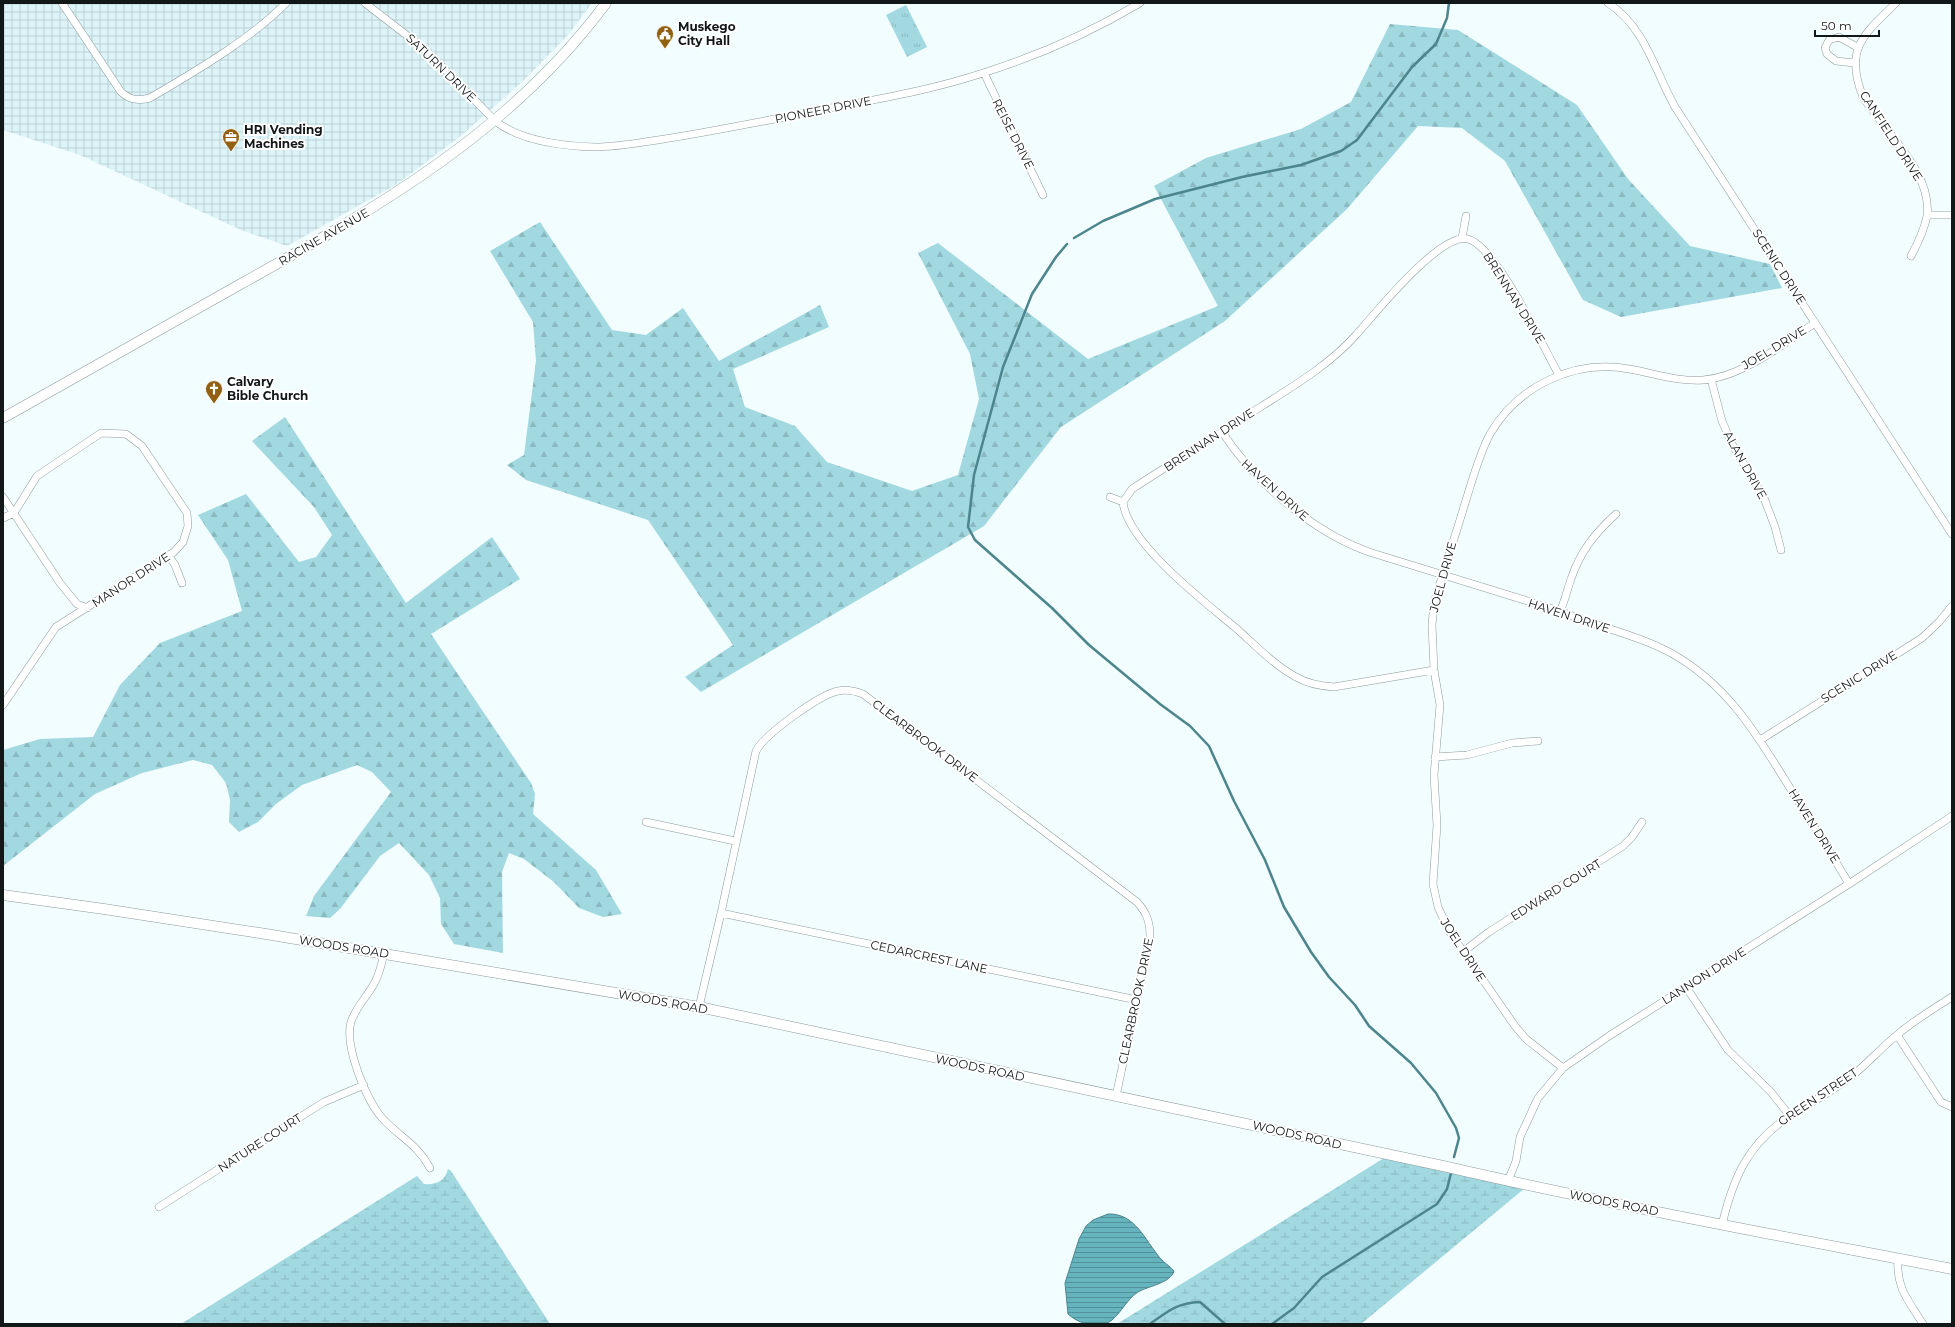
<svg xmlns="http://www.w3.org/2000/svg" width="1955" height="1327" font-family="Montserrat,sans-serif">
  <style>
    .industrial { fill: url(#industrial-grid) }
    .grass { fill: url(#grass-tufts) }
    .forest { fill: url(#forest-firs) }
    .wetland { fill: url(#wetland-marsh) }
    .water { fill: url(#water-rules); stroke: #4c858c }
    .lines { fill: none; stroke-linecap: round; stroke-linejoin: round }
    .stream { stroke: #4c858c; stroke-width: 2.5 }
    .street-casing { stroke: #8d9a9c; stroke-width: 8 }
    .secondary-casing { stroke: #8d9a9c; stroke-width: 11 }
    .street { stroke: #fff; stroke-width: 7 }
    .secondary { stroke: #fff; stroke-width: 10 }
    .labels { text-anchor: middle; stroke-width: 4; stroke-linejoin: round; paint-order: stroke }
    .poi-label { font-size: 12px; font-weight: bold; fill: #121718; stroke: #fff; text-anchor: start }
    .street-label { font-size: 12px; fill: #121718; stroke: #fff }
  </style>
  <defs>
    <pattern id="industrial-grid" width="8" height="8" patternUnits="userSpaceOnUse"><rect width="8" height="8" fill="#dcf4f8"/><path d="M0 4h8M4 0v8" fill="none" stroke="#bcd0d4"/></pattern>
    <pattern id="grass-tufts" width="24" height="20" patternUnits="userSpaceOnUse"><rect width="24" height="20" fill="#a2d9e1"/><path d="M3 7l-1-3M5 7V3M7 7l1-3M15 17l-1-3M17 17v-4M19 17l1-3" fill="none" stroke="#8abac0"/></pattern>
    <pattern id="forest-firs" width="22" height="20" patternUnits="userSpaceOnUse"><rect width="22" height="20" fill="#a2d9e1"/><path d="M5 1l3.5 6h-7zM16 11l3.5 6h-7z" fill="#8abac0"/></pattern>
    <pattern id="wetland-marsh" width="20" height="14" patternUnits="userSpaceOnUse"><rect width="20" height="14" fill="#a2d9e1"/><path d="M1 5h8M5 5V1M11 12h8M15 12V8" fill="none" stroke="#8abac0"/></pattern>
    <pattern id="water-rules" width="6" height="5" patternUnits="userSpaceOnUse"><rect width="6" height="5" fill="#65b4be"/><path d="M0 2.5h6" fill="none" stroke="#529199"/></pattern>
  </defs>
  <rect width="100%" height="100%" fill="#f1fdff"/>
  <!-- industrial -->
  <path class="industrial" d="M3,3H592L568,35L523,81L462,135L397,184L287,246L241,230L80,155L3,130Z"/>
  <!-- grass -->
  <path class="grass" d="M906,5L927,47L907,57L886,15Z"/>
  <!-- forest -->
  <path class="forest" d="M1390,24L1458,30L1577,105L1628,179L1690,246L1770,264L1782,288L1621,317L1583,300L1505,161L1462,128L1418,126L1347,209L1225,321L1061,427L984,526L701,692L685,677L733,645L648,520L526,480L507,465L524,455L536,361L533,322L490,251L540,222L612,330L646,335L683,308L719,361L820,305L829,327L733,369L745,407L795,426L827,462L912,491L958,475L979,399L970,354L918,253L938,243L1088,359L1218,306L1154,186L1206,158L1301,129L1351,102Z
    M285,417L406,603L492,537L520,579L431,634L531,783L535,794L533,814L596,870L622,914L603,917L579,908L554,882L524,859L509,853L502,872L503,953L454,944L441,924L440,898L429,875L399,843L380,856L340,909L330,918L306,916L314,896L391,792L372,772L357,765L302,785L276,804L258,822L239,832L229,822L230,800L226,783L212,765L193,760L142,773L95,794L3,866V750L40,739L93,737L120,685L160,643L242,611L228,560L198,515L246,494L299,562L316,557L332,535L314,507L252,441Z"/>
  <!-- wetland -->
  <path class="wetland" d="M1384,1158L1525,1188L1361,1324H1117Z
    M448,1169L451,1171L550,1324H181L417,1176L424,1184C436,1185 445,1181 448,1169Z"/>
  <!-- water -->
  <path class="water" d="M1108,1214C1135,1213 1145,1240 1160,1258C1164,1263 1170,1266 1174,1271C1171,1283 1148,1286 1138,1292C1126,1299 1118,1320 1105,1324C1091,1327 1078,1323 1068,1314L1065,1283L1079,1239L1086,1226L1093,1220Z"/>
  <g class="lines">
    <!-- stream -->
    <path class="stream" d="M1074,238L1103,221L1155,199L1242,177L1301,165L1341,151L1357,140L1412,67L1436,44L1447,18L1449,3
      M1067,244L1056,257L1032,294L1003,367L974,475L968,527L975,540L1052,608L1089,645L1160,704L1190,726L1209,746L1234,801L1265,860L1284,907L1311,952L1329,977L1355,1005L1369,1026L1411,1063L1436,1093L1456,1128L1459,1138L1454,1157
      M1150,1324C1168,1311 1177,1303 1200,1302L1225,1324
      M1272,1324L1294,1308L1322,1277L1437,1204L1447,1189L1451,1173"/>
    <!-- street casing -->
    <g class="street-casing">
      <path id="street" d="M62,3L121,92C130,100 138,101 150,98C194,72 251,39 286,3
        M365,3L427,51L495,121C521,141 562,146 595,147C616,147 637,143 658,140C704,133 749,124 795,115C858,102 924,93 986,72C1040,55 1091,32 1140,3
        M1608,3C1645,27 1654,69 1675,107L1952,534
        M1896,3C1863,35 1844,49 1863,97C1884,131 1933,173 1927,216C1924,231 1918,243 1911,256
        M1855,63L1836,61L1827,54L1825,48L1829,40L1839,37L1857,47
        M984,73L1043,195
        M1927,215H1952
        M1462,238L1466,216
        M1711,379L1722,421L1732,444L1764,498L1775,527L1781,550
        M1222,432C1256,483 1311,531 1369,552L1560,611C1596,627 1636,634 1671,653C1730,686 1759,738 1793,793C1812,823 1831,853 1849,884
        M3,497L60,583L77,604L87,608
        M1110,497L1123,502
        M3,518L14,513L37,476L101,433L126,434L142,446L187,513L188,526L183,542L174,552L56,627L3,705
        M169,556L175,565L182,583
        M1560,611C1565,601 1567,590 1571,579C1580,552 1595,533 1616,514
        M1434,670L1334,687C1320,686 1308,684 1296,677C1274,665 1256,646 1237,629C1206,603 1127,543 1123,502L1132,489C1175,461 1219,434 1262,406C1295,385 1329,365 1356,335C1374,315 1440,232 1468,239C1497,247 1543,347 1559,375
        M1760,740L1922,638L1939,622L1952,606
        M1435,757L1467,755L1512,743L1538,741
        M646,822L735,841
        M721,913L1137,1000
        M1464,951L1489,932L1623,846L1632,837L1642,822
        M384,953C382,962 380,972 376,980C369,995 356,1006 351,1022C344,1046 367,1103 384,1120C401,1138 418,1145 430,1168
        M1686,987L1728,1050L1771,1092L1790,1116
        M699,1007L721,913L756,751C765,734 819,695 838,691C847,689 855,691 863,694L1137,902C1147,913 1150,922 1150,937L1116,1096
        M1897,1035L1941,1102L1952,1107
        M1563,1068L1526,1039L1515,1026L1449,931L1438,907L1433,884L1437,825L1434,775L1440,705L1434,670L1432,625L1434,603C1444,569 1456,534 1466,500C1473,478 1479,455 1490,434C1518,386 1574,359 1629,369C1654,373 1677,382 1703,380C1742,377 1783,344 1815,323
        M1508,1181L1516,1161L1520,1137L1538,1098L1563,1068L1609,1036L1849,884L1952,816
        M159,1207L324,1102L364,1085
        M1722,1225C1733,1178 1748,1143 1790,1116C1811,1102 1833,1091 1852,1076C1868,1063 1881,1048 1897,1035C1913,1021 1933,1009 1952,997
        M1898,1259C1896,1288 1908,1300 1923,1324"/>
    </g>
    <!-- secondary casing -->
    <g class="secondary-casing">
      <path id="secondary" d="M3,418C82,374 160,329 239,285C375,209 511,132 606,3
        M3,895L104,909L266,934L699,1007L1443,1166C1612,1205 1782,1236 1952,1269"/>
    </g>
    <!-- street -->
    <use href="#street" class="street"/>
    <!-- secondary -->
    <use href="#secondary" class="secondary"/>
  </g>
  <!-- icons -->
  <defs>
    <g id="civic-pin" transform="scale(0.9)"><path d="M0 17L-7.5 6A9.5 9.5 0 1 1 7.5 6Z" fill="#926011" stroke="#fff"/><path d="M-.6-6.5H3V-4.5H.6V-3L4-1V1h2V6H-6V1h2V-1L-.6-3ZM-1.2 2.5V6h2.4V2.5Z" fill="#fff"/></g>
    <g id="office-pin" transform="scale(0.9)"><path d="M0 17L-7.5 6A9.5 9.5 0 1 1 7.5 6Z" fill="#926011" stroke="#fff"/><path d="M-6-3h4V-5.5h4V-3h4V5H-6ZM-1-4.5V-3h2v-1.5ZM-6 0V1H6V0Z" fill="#fff"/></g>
    <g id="church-pin" transform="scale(0.9)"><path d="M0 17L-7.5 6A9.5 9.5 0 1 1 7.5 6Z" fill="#926011" stroke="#fff"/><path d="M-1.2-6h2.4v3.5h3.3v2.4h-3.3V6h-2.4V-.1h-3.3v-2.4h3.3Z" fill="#fff"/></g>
  </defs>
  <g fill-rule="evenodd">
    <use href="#civic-pin" x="665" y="34"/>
    <use href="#office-pin" x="231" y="137"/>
    <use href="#church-pin" x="214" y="389"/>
  </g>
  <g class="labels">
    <!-- poi labels -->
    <g class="poi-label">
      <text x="678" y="31">Muskego<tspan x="678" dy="14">City Hall</tspan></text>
      <text x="244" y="134">HRI Vending<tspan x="244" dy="14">Machines</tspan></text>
      <text x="227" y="386">Calvary<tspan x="227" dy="14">Bible Church</tspan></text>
    </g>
    <!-- street labels -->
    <g class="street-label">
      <text transform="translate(441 68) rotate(44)" y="4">SATURN DRIVE</text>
      <text transform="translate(823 110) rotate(-11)" y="4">PIONEER DRIVE</text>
      <text transform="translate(1013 134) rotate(63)" y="4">REISE DRIVE</text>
      <text transform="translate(1891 136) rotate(57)" y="4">CANFIELD DRIVE</text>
      <text transform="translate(324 237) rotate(-30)" y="4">RACINE AVENUE</text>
      <text transform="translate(1779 267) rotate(57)" y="4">SCENIC DRIVE</text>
      <text transform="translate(1514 298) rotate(58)" y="4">BRENNAN DRIVE</text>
      <text transform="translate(1774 348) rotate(-31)" y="4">JOEL DRIVE</text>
      <text transform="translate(1209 440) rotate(-33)" y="4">BRENNAN DRIVE</text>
      <text transform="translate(1745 465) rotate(61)" y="4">ALAN DRIVE</text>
      <text transform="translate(1275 490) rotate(42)" y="4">HAVEN DRIVE</text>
      <text transform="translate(1443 577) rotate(-75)" y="4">JOEL DRIVE</text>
      <text transform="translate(131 580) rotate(-33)" y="4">MANOR DRIVE</text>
      <text transform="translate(1569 616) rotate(18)" y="4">HAVEN DRIVE</text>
      <text transform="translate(1859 677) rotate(-32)" y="4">SCENIC DRIVE</text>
      <text transform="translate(925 741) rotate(37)" y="4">CLEARBROOK DRIVE</text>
      <text transform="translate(1814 826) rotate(58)" y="4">HAVEN DRIVE</text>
      <text transform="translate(1556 890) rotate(-32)" y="4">EDWARD COURT</text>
      <text transform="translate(344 947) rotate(9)" y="4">WOODS ROAD</text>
      <text transform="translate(1463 950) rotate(57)" y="4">JOEL DRIVE</text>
      <text transform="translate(929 957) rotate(12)" y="4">CEDARCREST LANE</text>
      <text transform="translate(1704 976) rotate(-32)" y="4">LANNON DRIVE</text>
      <text transform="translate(1136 1001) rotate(-78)" y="4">CLEARBROOK DRIVE</text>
      <text transform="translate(663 1002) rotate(10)" y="4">WOODS ROAD</text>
      <text transform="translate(980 1068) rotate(12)" y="4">WOODS ROAD</text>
      <text transform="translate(1818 1097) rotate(-34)" y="4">GREEN STREET</text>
      <text transform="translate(1297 1135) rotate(13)" y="4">WOODS ROAD</text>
      <text transform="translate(260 1143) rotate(-33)" y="4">NATURE COURT</text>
      <text transform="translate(1614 1203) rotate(11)" y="4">WOODS ROAD</text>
    </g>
  </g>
  <!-- border -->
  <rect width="1955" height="1327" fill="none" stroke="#121718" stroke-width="8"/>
  <!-- scale -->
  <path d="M1815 30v6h64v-6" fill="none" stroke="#121718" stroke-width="2"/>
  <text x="1821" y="30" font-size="12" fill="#121718" stroke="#ffffff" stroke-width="3" paint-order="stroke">50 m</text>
</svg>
